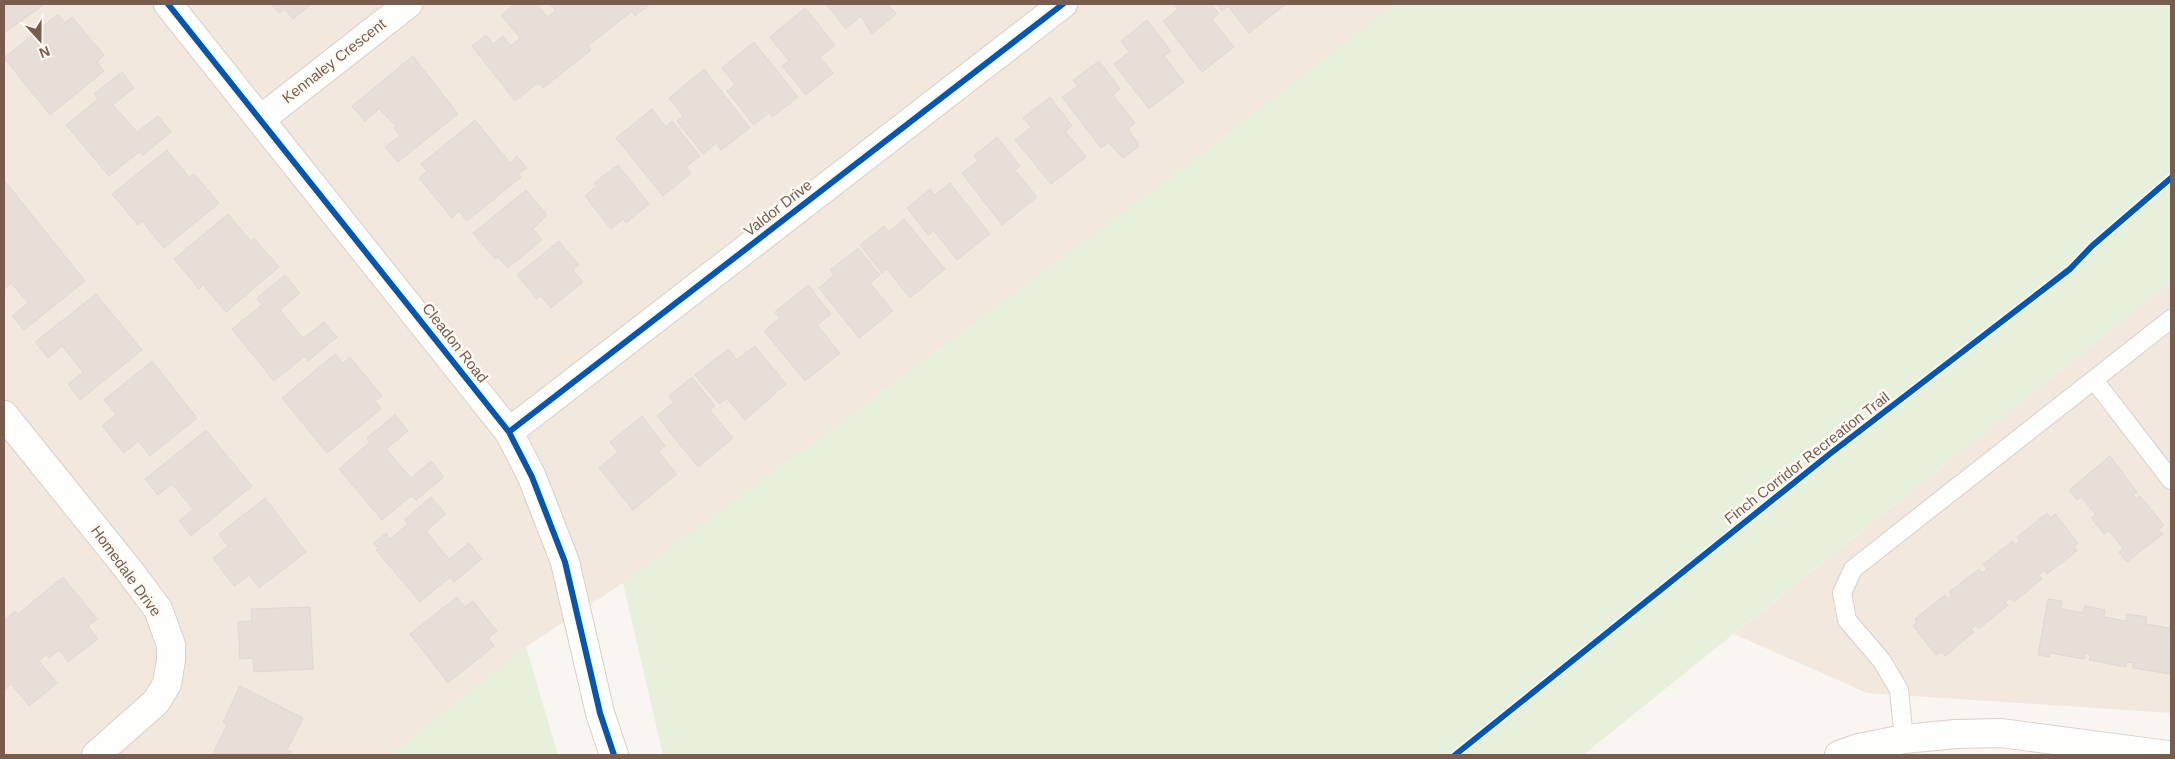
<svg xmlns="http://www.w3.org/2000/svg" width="2175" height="759" font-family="Helvetica,sans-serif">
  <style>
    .residential { fill: #f2e8de }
    .green { fill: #e7f0db }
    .building { fill: #e6ded7; stroke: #e2d8d2 }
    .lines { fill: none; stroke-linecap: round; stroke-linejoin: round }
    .service-casing { stroke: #d7d1cb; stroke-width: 20 }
    .minor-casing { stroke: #d7d1cb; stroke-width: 30 }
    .tertiary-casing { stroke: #d7d1cb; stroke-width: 30 }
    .secondary-casing { stroke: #d9d2cb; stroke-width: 30 }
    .service { stroke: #fefefd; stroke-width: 18 }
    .minor { stroke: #fefefd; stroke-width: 28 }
    .tertiary { stroke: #fefefd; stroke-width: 28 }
    .secondary { stroke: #fefefd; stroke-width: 28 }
    .cycleway-casing { stroke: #fffaf3; stroke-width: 9 }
    .cycleway { stroke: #0057b8; stroke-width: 6 }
    .labels { text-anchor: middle; stroke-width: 5; stroke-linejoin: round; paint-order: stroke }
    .street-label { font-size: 15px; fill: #7a5c4d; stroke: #fffaf3 }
  </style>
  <rect width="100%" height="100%" fill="#f9f5f0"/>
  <!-- residential -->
  <path class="residential" d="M4,4H1395L1173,176L623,583L526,647L390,755H4Z
    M2171,282V713L1867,693L1734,634Z"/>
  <!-- green -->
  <path class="green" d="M1395,4H2171V282L1583,755H663L623,583L1173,176Z
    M526,647L558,755H390Z"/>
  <!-- building -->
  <path class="building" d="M4,4H45L4,33Z
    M271,4H312L293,19L285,9L279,13Z
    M515,4H537L547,17L556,11L550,4H650L635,16L632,11L588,46L591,50L543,88L538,83L515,101L472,46L486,35L493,44L503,36L511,46L520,38L501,15Z
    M826,4H888L896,14L872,34L861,16L846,29Z
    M1174,4H1211L1219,14L1212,19L1234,47L1202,72L1163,21L1178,9Z
    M1217,4H1284L1285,5L1249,33L1228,6L1222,11Z
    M805,8L835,45L820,57L833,73L806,95L782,66L789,61L770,37Z
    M58,14L65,23L72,17L104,55L97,62L104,71L50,115L4,58Z
    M1147,20L1171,51L1164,56L1184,82L1149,109L1114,64L1129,52L1121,41Z
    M754,42L798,97L772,117L769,113L754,125L727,91L735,85L722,68Z
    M413,56L458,114L398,162L385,147L400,136L394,128L396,126L379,109L365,121L352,106Z
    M1099,61L1120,89L1113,95L1135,123L1128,129L1138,143V147L1123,158L1109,143L1101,148L1062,97L1078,86L1073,80Z
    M704,69L750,128L721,150L716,143L703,154L677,121L683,116L669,98Z
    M122,72L134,88L113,105L137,132L158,116L171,132L143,155L139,152L109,176L66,125L98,99L94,94Z
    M1050,97L1072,126L1065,131L1086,157L1051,184L1015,140L1031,127L1023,118Z
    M652,109L666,127L672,121L700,156L686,167L691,173L663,196L616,138Z
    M475,120L510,163L517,156L527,168L519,174L521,177L467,221L459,211L452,218L419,178L427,171L421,164Z
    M997,137L1020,166L1015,170L1037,197L1002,225L962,173L978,161L974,156Z
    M167,150L189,177L194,174L219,203L164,248L142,221L138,225L112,194Z
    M618,165L649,204L626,223L623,219L611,229L585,196L597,186L594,183Z
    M4,180L85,281L24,330L12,316L28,303L11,283L4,289Z
    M950,183L990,234L957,260L934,231L928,235L907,208L930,189L935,195Z
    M526,190L547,215L533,229L542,240L508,268L498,257L495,259L473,233Z
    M228,214L251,241L254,238L279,267L226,312L203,285L199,289L174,259Z
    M904,219L945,269L910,298L887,269L882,273L860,245L884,226L889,232Z
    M559,241L579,265L573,270L583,282L551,308L541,296L537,299L517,275Z
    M858,248L880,275L870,283L893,311L859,338L819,288L834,275L830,270Z
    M285,275L300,293L280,310L303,338L324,322L337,337L308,361L305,356L274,381L232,329L262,305L257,298Z
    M808,285L831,314L817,325L840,353L805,381L764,331L780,318L775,312Z
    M96,294L142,350L80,400L68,384L83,372L62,346L48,358L35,342Z
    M755,346L786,384L745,420L727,398L719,404L695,375L728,349L737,360Z
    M335,354L343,363L350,357L382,396L375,401L381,409L327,453L282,398Z
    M152,361L197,418L150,456L138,441L124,453L102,426L116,414L104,400Z
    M692,377L715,406L710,410L733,438L698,467L657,416L674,402L669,396Z
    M395,415L408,431L386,449L411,478L431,461L444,477L416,500L411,496L382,520L339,469L370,442L367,438Z
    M642,416L665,446L658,451L677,474L633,510L599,468L618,452L610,442Z
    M206,430L252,486L191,536L179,521L193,509L172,484L158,495L145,479Z
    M2110,456L2137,492L2133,495L2136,499L2140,496L2164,525L2159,530L2163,534L2127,562L2119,552L2123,548L2109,531L2104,534L2091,518L2096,515L2081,497L2077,500L2069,490Z
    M431,497L446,514L426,531L449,559L469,543L482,559L454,582L450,577L420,602L376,550L379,549L374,543L386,533L390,539L408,524L404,520Z
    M265,498L306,552L259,588L249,575L234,586L213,558L228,546L219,534Z
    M2047,513L2050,518L2055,514L2078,543L2074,547L2077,551L2047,574L2044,570L2039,575L2042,579L2014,602L2010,598L2005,602L2008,605L1979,629L1976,625L1971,629L1974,632L1945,656L1942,652L1936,655L1913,626L1917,622L1915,619L1945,595L1947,599L1952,595L1949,592L1979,569L1982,573L1987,569L1983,564L2013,541L2015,545L2020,541L2017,537Z
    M63,577L97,619L88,626L98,639L68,662L59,650L49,658L46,655L39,661L57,683L29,706L11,684L4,690V620L15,611L18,614Z
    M457,597L465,607L473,601L497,631L488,638L494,646L448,683L410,634Z
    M2048,599L2062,601L2061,609L2083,613L2085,606L2105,610L2104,617L2126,621L2127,614L2147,617L2146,624L2169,628L2171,622L2170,674L2133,668V663L2127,662L2126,667L2089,660L2091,655L2085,653L2084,659L2050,653L2049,657L2038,655Z
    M310,607L313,669L254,672L253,658L240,659L238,622L252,621L251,609Z
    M240,686L303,718L287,750L292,752L290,755H212L227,725L223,722Z"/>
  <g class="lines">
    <!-- service casing -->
    <g class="service-casing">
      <path id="service" d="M2094,380L2171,480
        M1904,739L1899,690L1882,661L1847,620L1842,593L1853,569L2171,319"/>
    </g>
    <!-- minor casing -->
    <g class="minor-casing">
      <path id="minor" d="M261,119L408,4
        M4,415L128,569L158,609L171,645V660L167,684L156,702L96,755
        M509,432L1063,4"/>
    </g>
    <!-- tertiary casing -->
    <g class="tertiary-casing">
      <path id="tertiary" d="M168,4L509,432L532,477L565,562L600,713L614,755"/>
    </g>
    <!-- secondary casing -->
    <g class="secondary-casing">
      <path id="secondary" d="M1839,755L1859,748L1904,739L1956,734L2001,733L2168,755"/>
    </g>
    <!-- service -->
    <use href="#service" class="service"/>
    <!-- minor -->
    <use href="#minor" class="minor"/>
    <!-- tertiary -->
    <use href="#tertiary" class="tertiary"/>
    <!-- secondary -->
    <use href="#secondary" class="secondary"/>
    <!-- cycleway casing -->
    <g class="cycleway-casing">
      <path id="cycleway" d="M168,4L509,432L532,477L565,562L600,713L614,755
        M509,432L1063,4
        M1455,755L1831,453L2070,269L2092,246L2171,178"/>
    </g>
    <!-- cycleway -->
    <use href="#cycleway" class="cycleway"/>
  </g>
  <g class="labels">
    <!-- street labels -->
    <g class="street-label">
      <text transform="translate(334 61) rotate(-38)" y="5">Kennaley Crescent</text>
      <text transform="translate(778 208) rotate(-38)" y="5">Valdor Drive</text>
      <text transform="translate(455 343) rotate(52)" y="5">Cleadon Road</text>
      <text transform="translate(1807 458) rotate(-38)" y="5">Finch Corridor Recreation Trail</text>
      <text transform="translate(126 571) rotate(54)" y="5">Homedale Drive</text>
    </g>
  </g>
  <!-- border -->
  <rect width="2175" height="759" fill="none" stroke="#7a5c4d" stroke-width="10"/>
  <!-- north arrow -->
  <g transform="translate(40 40) rotate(159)" stroke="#fffaf3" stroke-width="4" paint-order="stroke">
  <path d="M0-4L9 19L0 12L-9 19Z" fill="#7a5c4d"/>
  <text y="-8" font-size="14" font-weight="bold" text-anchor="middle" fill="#7a5c4d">N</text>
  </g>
</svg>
